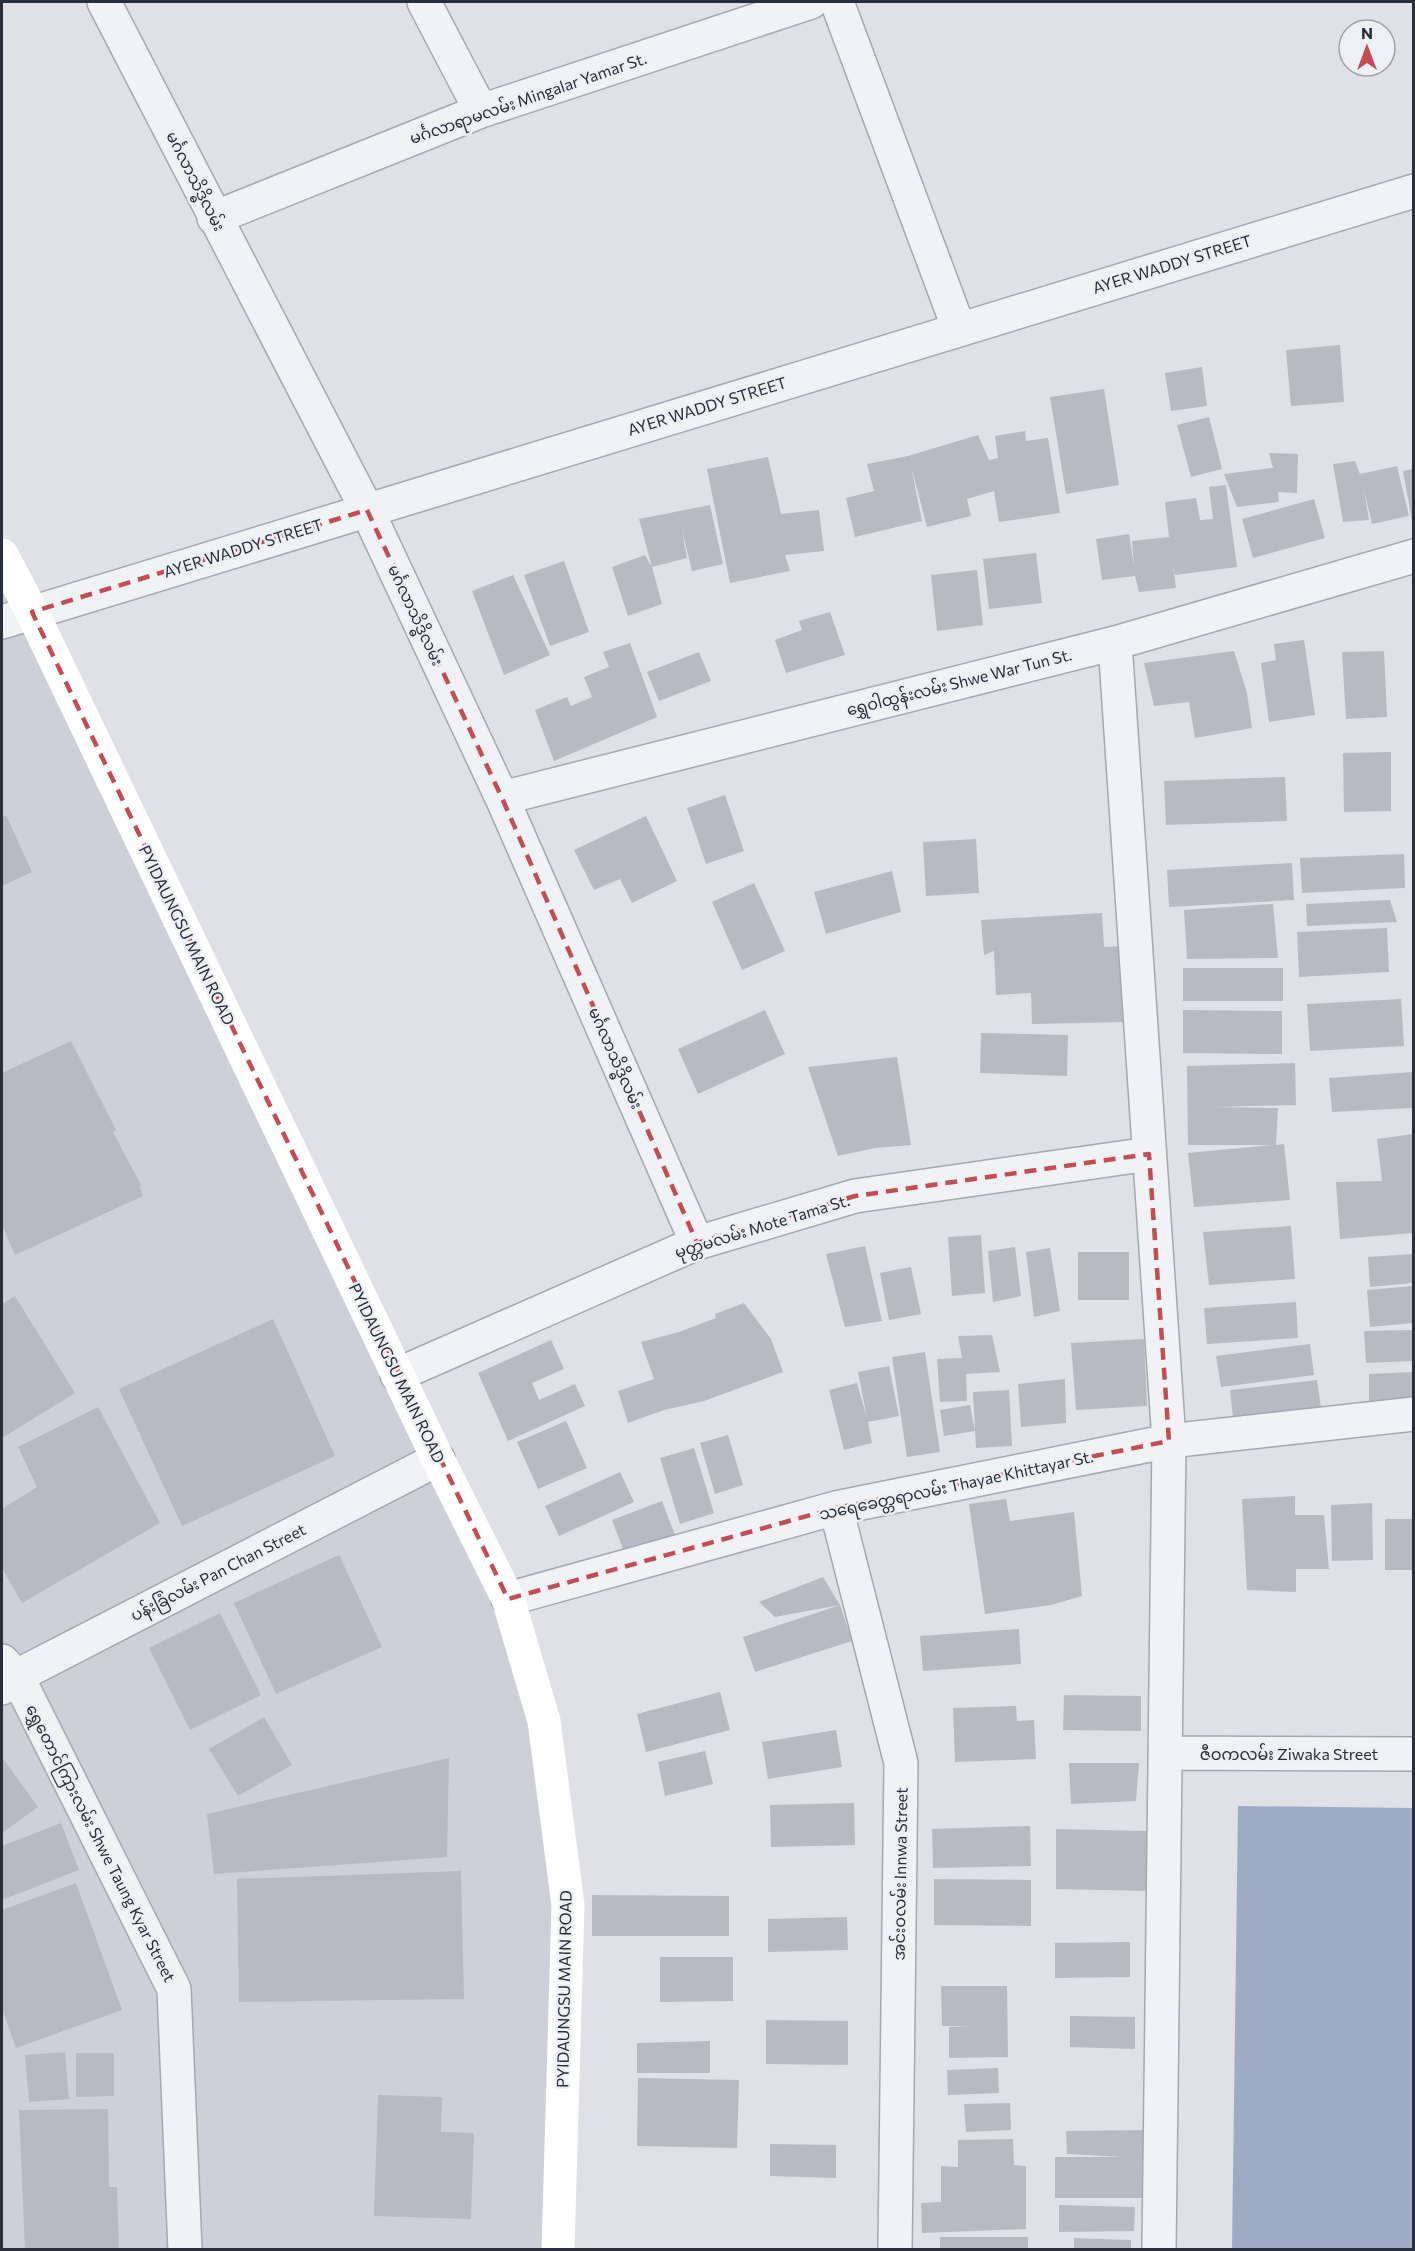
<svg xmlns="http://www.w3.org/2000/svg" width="1415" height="2251" font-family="Commissioner,'Noto Sans Myanmar',sans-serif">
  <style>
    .built { fill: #cdd0d9 }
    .water { fill: #9dacc4 }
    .building { fill: #b7bac3 }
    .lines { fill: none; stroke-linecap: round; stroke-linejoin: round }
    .minor-casing { stroke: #a5a8b1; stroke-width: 36 }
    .tertiary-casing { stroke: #a5a8b1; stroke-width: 36 }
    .minor { stroke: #f1f2f6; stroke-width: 33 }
    .tertiary { stroke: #f1f2f6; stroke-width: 33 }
    .secondary { stroke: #fff; stroke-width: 33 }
    .marked { fill: none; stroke: #c34d52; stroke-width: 4.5; stroke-dasharray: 12 8; stroke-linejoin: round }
    .labels { text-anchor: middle; stroke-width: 5; stroke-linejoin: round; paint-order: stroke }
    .street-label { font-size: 16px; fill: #292e3d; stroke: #eef0f5 }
  </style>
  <rect width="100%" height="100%" fill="#dfe1e7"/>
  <!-- built -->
  <path class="built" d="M2,555L508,1599L568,1905L558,2249H2Z"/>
  <!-- water -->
  <path class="water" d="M1238,1806L1413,1808V2249H1232Z"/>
  <!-- building -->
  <path class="building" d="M1340,345L1344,402L1291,406L1286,350Z
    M1202,367L1207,406L1171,411L1165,373Z
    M1104,389L1119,485L1066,494L1050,397Z
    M1209,417L1222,469L1191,477L1177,425Z
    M1025,431L1026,441L1048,438L1060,513L999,522L994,491L967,499L971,516L927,527L911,466L922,521L855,537L846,498L874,491L867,464L908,456L978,435L989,460L998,458L995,436Z
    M1269,453L1298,454L1297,493L1278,492L1279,502L1237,507L1224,474L1273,468Z
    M768,457L781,514L819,510L824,551L785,555L790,571L730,583L707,469Z
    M1355,461L1360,474L1397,466L1409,516L1372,524L1364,490L1369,520L1343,522L1333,464Z
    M1413,469V521H1412L1403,471Z
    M1226,485L1237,567L1175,575L1173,565L1176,588L1139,592L1135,576L1102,580L1096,539L1129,534L1134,566L1132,541L1169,537L1165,502L1196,498L1200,520L1213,519L1209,487Z
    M1314,499L1325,538L1253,558L1242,519Z
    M710,505L723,564L692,571L682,530L687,558L652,567L639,519Z
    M1036,553L1042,603L989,609L983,559Z
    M645,555L652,567L662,604L628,616L612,567Z
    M564,561L589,632L550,646L524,575Z
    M977,570L983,625L937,631L931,575Z
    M513,575L550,655L504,675L472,591Z
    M830,612L845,655L786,673L775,640L802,630L799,621Z
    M1304,640L1315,715L1269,722L1261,663L1276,660L1274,644Z
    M630,643L657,717L554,761L535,710L567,697L571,706L592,697L584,677L609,667L603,652Z
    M1234,651L1247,693L1252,728L1195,738L1189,702L1154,706L1144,663Z
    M1384,651L1387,717L1346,719L1342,652Z
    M699,652L711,681L659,701L647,672Z
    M1391,752V811L1344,812L1343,753Z
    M1285,777L1287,821L1166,825L1164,781Z
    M725,795L744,851L706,864L687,808Z
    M6,815L32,872L2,886V817Z
    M646,816L677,881L632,903L620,879L594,890L574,850Z
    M976,839L979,893L926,896L923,842Z
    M1404,854L1405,888L1302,893L1300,858Z
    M1292,863L1294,900L1169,907L1167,870Z
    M892,871L901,912L826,934L814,892Z
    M754,883L785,951L742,970L712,902Z
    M1390,900L1397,922L1307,926L1306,904Z
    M1273,904L1278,958L1187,959L1184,910Z
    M1102,913L1104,947L1124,946L1126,1022L1032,1024L1031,993L996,995L994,951L984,955L981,920Z
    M1387,928L1389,972L1299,977L1297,932Z
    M1183,968H1283V1001H1183Z
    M1401,999L1404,1046L1310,1051L1307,1004Z
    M765,1010L785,1054L698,1094L678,1049Z
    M1183,1010L1282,1011V1054L1183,1053Z
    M981,1033L1068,1035L1067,1076L980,1073Z
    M71,1041L116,1130L113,1132L141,1185L139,1186L143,1196L15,1255L2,1225V1073Z
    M897,1057L911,1145L875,1148L838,1156L808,1067Z
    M1295,1063L1296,1105L1214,1107L1278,1108L1276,1145L1284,1144L1290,1200L1194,1207L1188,1153L1272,1145H1188L1187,1066Z
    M1413,1072V1108L1332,1112L1329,1078Z
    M1413,1134V1233L1340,1239L1336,1182L1382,1181L1377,1139Z
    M1291,1226L1295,1279L1209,1285L1203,1232Z
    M981,1235L985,1293L952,1296L948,1237Z
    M865,1246L882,1321L845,1327L826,1254Z
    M1015,1247L1021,1296L993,1302L988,1251Z
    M1050,1248L1060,1311L1034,1317L1026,1252Z
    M1078,1252H1129V1300H1078Z
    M1413,1254V1283L1370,1287L1368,1257Z
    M911,1267L921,1314L889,1320L880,1273Z
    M1413,1286V1323L1370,1327L1367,1290Z
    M15,1296L75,1393L2,1438V1304Z
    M1296,1302L1298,1338L1207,1344L1204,1308Z
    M744,1303L771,1339L783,1372L704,1401L664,1410L628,1423L618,1391L654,1379L641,1342L679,1332L716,1318L715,1314Z
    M273,1319L335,1456L182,1526L119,1389Z
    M1413,1330V1361L1366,1363L1364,1331Z
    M992,1335L1000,1372L966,1374L967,1401L940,1402L937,1359L962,1358L958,1336Z
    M1144,1339L1147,1406L1076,1410L1071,1343Z
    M551,1340L564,1369L532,1383L539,1400L575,1384L585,1406L508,1441L478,1373Z
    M1310,1344L1314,1375L1221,1387L1216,1356Z
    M925,1352L940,1452L907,1457L892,1357Z
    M889,1366L899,1416L868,1422L872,1443L844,1450L829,1390L857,1383L867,1418L858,1372Z
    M1413,1372V1400L1369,1401V1374Z
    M1065,1379L1066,1423L1021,1427L1018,1384Z
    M1317,1380L1321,1408L1233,1418L1230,1390Z
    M1009,1390L1012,1446L976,1448L973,1392Z
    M970,1405L975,1431L944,1436L940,1410Z
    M98,1407L160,1523L22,1603L2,1568V1509L37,1487L18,1447Z
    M566,1421L587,1468L538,1489L517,1442Z
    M728,1435L743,1485L715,1494L700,1443Z
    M694,1448L714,1513L680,1524L660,1458Z
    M620,1472L634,1502L559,1536L545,1506Z
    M1295,1496V1515H1324L1329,1569H1296V1592L1247,1590L1242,1499Z
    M1006,1499L1010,1521L1074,1512L1082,1596L1051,1605L985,1614L969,1504Z
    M662,1501L675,1535L625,1554L612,1520Z
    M1372,1503L1373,1560L1332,1561L1331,1505Z
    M1385,1519H1413V1570H1385Z
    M339,1555L382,1647L276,1694L234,1603Z
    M823,1577L840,1605L852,1641L755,1672L743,1637L840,1605L775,1617L759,1602Z
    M220,1613L261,1695L190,1730L149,1648Z
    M1019,1629L1021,1664L923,1671L920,1636Z
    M720,1692L730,1730L646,1752L637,1714Z
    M1064,1695L1141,1696V1731L1063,1730Z
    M1016,1706L1017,1721L1034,1720L1036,1759L955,1762L953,1708Z
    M264,1717L292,1765L238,1796L209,1749Z
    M836,1730L842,1767L768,1779L762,1742Z
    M705,1751L713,1784L665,1796L658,1762Z
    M2,1757L38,1807L2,1833Z
    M449,1758L447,1857L214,1874L207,1814Z
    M1069,1763H1139L1136,1801L1071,1804Z
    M854,1803L855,1845L771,1847L770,1805Z
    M61,1823L79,1870L2,1900V1846Z
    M1030,1826L1031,1866L933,1868L932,1829Z
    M1056,1829L1149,1831L1148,1891L1056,1889Z
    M461,1871L464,1999L239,2002L237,1879Z
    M934,1879L1031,1880V1926L934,1925Z
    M76,1883L122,2010L16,2048L2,2008V1910Z
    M592,1895L729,1896V1936H592Z
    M847,1917L848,1950L768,1952V1919Z
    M1130,1942V1977L1055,1978V1943Z
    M660,1957H733V2001L660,2002Z
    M941,1986H1007L1008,2057L949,2058V2027L970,2026H942Z
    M1070,2016L1135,2017V2049L1070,2047Z
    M766,2020L848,2021V2065L766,2064Z
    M710,2041V2073H637V2043Z
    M65,2052L69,2099L29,2102L25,2055Z
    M76,2053H114V2096L76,2097Z
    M998,2068L999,2093L948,2095L947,2070Z
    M638,2078L739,2080L737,2148L637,2146Z
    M378,2095L442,2097L441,2132L474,2133L471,2219L374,2216Z
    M1010,2103L1011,2130L966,2132L964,2104Z
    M108,2109L109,2187H117L119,2250H25L19,2110Z
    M1150,2130L1148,2198H1055V2157H1124L1067,2154L1066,2131Z
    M1013,2139L1014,2165L1026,2166V2229L922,2233L921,2203L941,2202V2166L958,2167V2140Z
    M770,2144L836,2145V2178L770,2176Z
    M1059,2205L1135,2207L1134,2231L1059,2232Z
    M940,2237H1028V2250H940Z
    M1074,2238L1131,2240V2250H1074Z"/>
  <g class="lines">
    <!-- minor casing -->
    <g class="minor-casing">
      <path id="minor" d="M104,2L367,510L502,798L697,1243
        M424,2L481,111
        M837,2L959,329
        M214,218L481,111L811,2
        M1115,643L1169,1441L1159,2250
        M502,798L1115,643L1414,556
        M397,1375L697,1243L855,1196L1149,1154
        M836,1508L901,1763L895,2250
        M508,1599L836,1508L1169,1441L1414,1414
        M2,1661L17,1676L174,1989L185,2250
        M2,1688L17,1676L438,1459
        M1165,1753L1414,1754"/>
    </g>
    <!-- tertiary casing -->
    <g class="tertiary-casing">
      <path id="tertiary" d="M2,622L1414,191"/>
    </g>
    <!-- minor -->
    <use href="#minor" class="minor"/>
    <!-- tertiary -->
    <use href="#tertiary" class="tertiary"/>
    <!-- secondary -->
    <path class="secondary" d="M2,555L32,612L438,1459L508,1599L544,1721L568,1905L558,2250"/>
  </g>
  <!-- marked area -->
  <path class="marked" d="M367,510L502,798L697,1243L855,1196L1149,1154L1169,1441L836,1508L508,1599L32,612Z"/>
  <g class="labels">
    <!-- street labels -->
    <g class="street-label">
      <text transform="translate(528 98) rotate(-19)" y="6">မင်္ဂလာရာမလမ်း Mingalar Yamar St.</text>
      <text transform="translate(196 181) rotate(63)" y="6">မင်္ဂလာသိဒ္ဓိလမ်း</text>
      <text transform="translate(1172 264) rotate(-17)" y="6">AYER WADDY STREET</text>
      <text transform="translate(707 406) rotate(-17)" y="6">AYER WADDY STREET</text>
      <text transform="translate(243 548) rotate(-17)" y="6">AYER WADDY STREET</text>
      <text transform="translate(416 615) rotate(65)" y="6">မင်္ဂလာသိဒ္ဓိလမ်း</text>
      <text transform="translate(959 682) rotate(-14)" y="6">ရွှေဝါထွန်းလမ်း Shwe War Tun St.</text>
      <text transform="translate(187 935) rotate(64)" y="6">PYIDAUNGSU MAIN ROAD</text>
      <text transform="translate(616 1058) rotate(66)" y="6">မင်္ဂလာသိဒ္ဓိလမ်း</text>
      <text transform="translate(762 1226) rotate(-17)" y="6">မုတ္တမလမ်း Mote Tama St.</text>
      <text transform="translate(397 1373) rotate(64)" y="6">PYIDAUNGSU MAIN ROAD</text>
      <text transform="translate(956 1485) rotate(-12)" y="6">သရေခေတ္တရာလမ်း Thayae Khittayar St.</text>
      <text transform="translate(218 1572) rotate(-27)" y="6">ပန်းခြံလမ်း Pan Chan Street</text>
      <text x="1289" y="1760">ဇီဝကလမ်း Ziwaka Street</text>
      <text transform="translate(101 1843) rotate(63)" y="6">ရွှေတောင်ကြားလမ်း Shwe Taung Kyar Street</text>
      <text transform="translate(900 1874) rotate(-89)" y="6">အင်းဝလမ်း Innwa Street</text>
      <text transform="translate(564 1989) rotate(-89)" y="6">PYIDAUNGSU MAIN ROAD</text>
    </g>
  </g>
  <!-- border -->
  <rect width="1415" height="2251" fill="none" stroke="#292e3d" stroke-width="6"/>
  <!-- north arrow -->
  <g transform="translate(1367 48)"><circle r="28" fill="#eef0f5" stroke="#9fa2ab" stroke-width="1.5"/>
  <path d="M0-4.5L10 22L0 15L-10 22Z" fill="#c34d52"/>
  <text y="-9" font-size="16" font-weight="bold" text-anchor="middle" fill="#292e3d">N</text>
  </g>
</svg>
